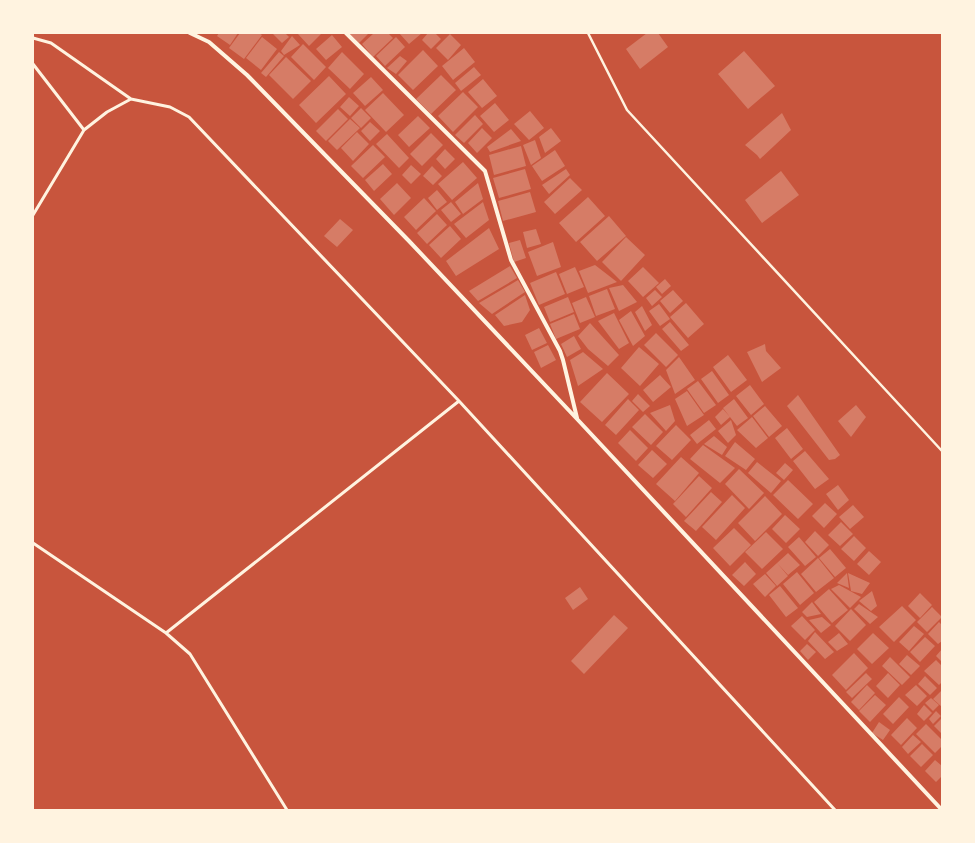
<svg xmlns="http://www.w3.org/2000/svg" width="975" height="843" font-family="'Public Sans',sans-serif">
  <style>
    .building { fill: #d67c66 }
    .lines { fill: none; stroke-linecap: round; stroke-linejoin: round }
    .path { stroke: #fff3e0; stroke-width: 2.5 }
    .service { stroke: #fff3e0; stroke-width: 3 }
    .minor { stroke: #fff3e0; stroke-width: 4 }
  </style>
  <rect width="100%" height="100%" fill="#c8553d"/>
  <!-- building -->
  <path class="building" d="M219,33H238L230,45L217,36Z
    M240,33H259L262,35L244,59L229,48Z
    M272,33H285L289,37L282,43Z
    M299,33H322L309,46L298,34Z
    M349,33H369L359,43Z
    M374,33H388L393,38L373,57L362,44Z
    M399,33H422L409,44Z
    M428,33H435L441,39L431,49L422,40Z
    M647,33H658L668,47L640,69L626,49Z
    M450,34L461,45L448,60L436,48Z
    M332,35L342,47L326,60L316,49Z
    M292,36L300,45L284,55L281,51Z
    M262,37L277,49L261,70L246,58Z
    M396,37L405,47L385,66L376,56Z
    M303,44L326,67L314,80L291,57Z
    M464,48L475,62L453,80L442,66Z
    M423,50L438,66L413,90L398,75Z
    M744,51L775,86L748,109L718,74Z
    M279,52L284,56L266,77L261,73Z
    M342,52L364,74L350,89L328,68Z
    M400,56L407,61L396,74L387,68Z
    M286,57L311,81L293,99L269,75Z
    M474,67L481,75L461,91L455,83Z
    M441,75L456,90L431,114L416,99Z
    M329,76L346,94L316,123L299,105Z
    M371,77L383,90L365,106L353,93Z
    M483,79L497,96L482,108L468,92Z
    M463,92L478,107L453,132L438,116Z
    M383,93L404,115L386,132L365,110Z
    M349,97L359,106L350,116L340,107Z
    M495,103L509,120L494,132L480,116Z
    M361,108L371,118L361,128L351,118Z
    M338,109L348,119L326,141L316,131Z
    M530,111L544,128L529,140L514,124Z
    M782,113L791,130L760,159L757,155L745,145Z
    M475,115L483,124L464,143L455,135Z
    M418,116L430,128L409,147L398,135Z
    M350,119L360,128L337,150L328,141Z
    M370,122L380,131L370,141L361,131Z
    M482,128L492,138L477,153L468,143Z
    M551,128L561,141L545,153L539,137Z
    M511,129L521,141L490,152L487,147Z
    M357,132L369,144L353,161L341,148Z
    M431,133L443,145L422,166L410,154Z
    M387,134L409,158L399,168L376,144Z
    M535,140L541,158L531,165L523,145Z
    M373,145L385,157L363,178L351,166Z
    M521,146L526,166L494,175L489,155Z
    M445,149L455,159L445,169L436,159Z
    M555,150L565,166L542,181L532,166Z
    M463,162L477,178L452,200L438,184Z
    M383,164L392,174L374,191L365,180Z
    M411,165L421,174L411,184L402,175Z
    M432,166L442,176L433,185L423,176Z
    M525,169L531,189L499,198L493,178Z
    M566,169L570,175L549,194L542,185Z
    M781,171L799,195L762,223L745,200Z
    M570,178L582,190L555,214L544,202Z
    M397,183L411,198L394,215L380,199Z
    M478,183L483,199L463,214L455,202Z
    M437,190L447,202L437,210L428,198Z
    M530,192L536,212L503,221L498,201Z
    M588,197L605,216L576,242L559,223Z
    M424,198L436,211L416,230L404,217Z
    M451,202L461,214L451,222L441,210Z
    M483,202L489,220L466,238L454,224Z
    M437,214L447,225L427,244L417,233Z
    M609,216L626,236L597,261L580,242Z
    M340,219L353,230L337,247L324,236Z
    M450,226L461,239L441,258L429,245Z
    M489,228L499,249L456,276L446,261Z
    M536,229L541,244L527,248L523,232Z
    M626,237L645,255L621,281L602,262Z
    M520,240L526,258L514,262L509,243Z
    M553,242L561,267L537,276L528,252Z
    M595,265L617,282L588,293L579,271Z
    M510,266L517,278L478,301L469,291Z
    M575,267L584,287L567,294L559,274Z
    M643,267L659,283L643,297L628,281Z
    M556,272L565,294L539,305L530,283Z
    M665,279L671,286L662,294L656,287Z
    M518,280L525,292L492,314L479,303Z
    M623,285L637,302L619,311L609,288Z
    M607,289L615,309L596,316L589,296Z
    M655,290L662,297L652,306L646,298Z
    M673,290L683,301L670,313L660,301Z
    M525,295L530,310L522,322L504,326L495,315Z
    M568,297L574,312L550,322L544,307Z
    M586,297L595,317L580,323L572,303Z
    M686,303L704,324L688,338L670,317Z
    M659,304L670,319L660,326L649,311Z
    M642,306L652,325L645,331L635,312Z
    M631,311L645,336L633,346L619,320Z
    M614,313L629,343L619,349L598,321Z
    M574,314L580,329L556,339L550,324Z
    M670,322L689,345L681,351L662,329Z
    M590,323L619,355L608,366L588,349L578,336Z
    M539,328L547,343L532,350L525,335Z
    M656,333L678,355L666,367L644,345Z
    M574,336L581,349L567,357L561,344Z
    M765,344L766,351L781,368L762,382L747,352Z
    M548,345L556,360L541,368L534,352Z
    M639,347L659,364L640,386L621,368Z
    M583,352L603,369L578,386L570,360Z
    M728,355L747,380L731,392L713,367Z
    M679,357L695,380L675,394L666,370Z
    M712,371L729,395L718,403L701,379Z
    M607,373L629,394L602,422L580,402Z
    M660,375L671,387L653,402L643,390Z
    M698,381L716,405L704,413L687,389Z
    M750,385L764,404L751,415L736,396Z
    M687,391L704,415L687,426L675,399Z
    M638,394L650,406L643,412L632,401Z
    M798,395L840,455L835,459L829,460L787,406Z
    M628,399L639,410L616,435L605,425Z
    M734,399L748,418L737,426L723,408Z
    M670,405L675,421L666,431L650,413Z
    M856,405L866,417L851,437L838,421Z
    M765,406L782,426L769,437L753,416Z
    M723,409L730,417L721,425L715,417Z
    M645,414L663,432L651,445L632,427Z
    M752,417L768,438L756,448L737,430Z
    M709,420L716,429L697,444L690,435Z
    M731,420L736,435L728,443L718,431Z
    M676,425L691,440L672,460L656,446Z
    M787,428L803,449L791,459L775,438Z
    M630,430L648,448L636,461L618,443Z
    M714,436L727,447L722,455L704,444Z
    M735,442L755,459L746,470L725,456Z
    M703,445L735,468L720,483L690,459Z
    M652,450L667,464L653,478L638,465Z
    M805,451L829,479L815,489L793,461Z
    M681,457L699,473L675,501L656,484Z
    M757,462L781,481L771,493L748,473Z
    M785,463L793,470L784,480L776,473Z
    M739,469L764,493L749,509L725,484Z
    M699,476L712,488L686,517L673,504Z
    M788,480L813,504L798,519L773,495Z
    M838,485L849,500L838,510L826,494Z
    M711,492L722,502L696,531L684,521Z
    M732,495L745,508L716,540L702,527Z
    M765,496L782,514L755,541L738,523Z
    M825,503L837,514L824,528L812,516Z
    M853,505L864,517L850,529L839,517Z
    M785,515L800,529L786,543L772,529Z
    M841,522L853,534L840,546L828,535Z
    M734,528L751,545L730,566L713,548Z
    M815,531L829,545L818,556L805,542Z
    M766,532L783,549L762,569L745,552Z
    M854,536L866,548L854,561L841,549Z
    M799,537L816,557L805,566L788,547Z
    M830,549L846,568L835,577L819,558Z
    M869,551L881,562L869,575L857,564Z
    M788,553L800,565L788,575L777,563Z
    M818,558L834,578L816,592L801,574Z
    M745,562L756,574L744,586L732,575Z
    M777,563L788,576L777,586L766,573Z
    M797,572L814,593L800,605L783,584Z
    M847,573L849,588L837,583Z
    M848,573L870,583L862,594L851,591Z
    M765,574L776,586L765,597L753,584Z
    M839,585L861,597L850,608L831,589Z
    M780,586L798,608L786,617L769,595Z
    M580,587L588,599L573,610L565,598Z
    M829,589L848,610L832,623L814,602Z
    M872,591L877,606L871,611L859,601Z
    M920,593L932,605L920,618L908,606Z
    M812,602L821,614L807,617L802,612Z
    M859,604L878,617L870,624L854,609Z
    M902,606L916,620L894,642L879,627Z
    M932,607L942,617L927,632L917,622Z
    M851,609L866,625L850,641L835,626Z
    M614,615L628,628L584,674L571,661Z
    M802,616L815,630L805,640L791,626Z
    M822,617L831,625L821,633L809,620Z
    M939,622L942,625V641L938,644L928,634Z
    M914,626L924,634L909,651L899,642Z
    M815,632L834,652L825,659L808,641Z
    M839,633L848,644L837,651L828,642Z
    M873,633L889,648L872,664L857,649Z
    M925,637L935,646L920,662L910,652Z
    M807,644L816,652L808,660L800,651Z
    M942,649V662L936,656Z
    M854,653L868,668L846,690L832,675Z
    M907,655L920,666L911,675L899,664Z
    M890,657L910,677L902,685L882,666Z
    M936,660L942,666V682L939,685L924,671Z
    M866,673L872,679L852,698L846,692Z
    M888,673L900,685L888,698L876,686Z
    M925,676L937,688L930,695L918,684Z
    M867,685L875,693L859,710L851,702Z
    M916,685L927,696L917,706L905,695Z
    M942,690V707L933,699Z
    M875,695L886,705L870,722L859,711Z
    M899,697L909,707L893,724L883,714Z
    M931,698L939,705L933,711L925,703Z
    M924,705L932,713L924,721L917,714Z
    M936,711L941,716L933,724L929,719Z
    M907,718L917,728L901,745L891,735Z
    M942,718V734L934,726Z
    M879,722L890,730L883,740L872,733Z
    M926,724L942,740V746L935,753L916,734Z
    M913,735L921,742L908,754L902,747Z
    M922,744L933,755L921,767L910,756Z
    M935,760L942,766V776L936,782L925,771Z"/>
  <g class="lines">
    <!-- path -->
    <path class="path" d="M588,33L627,110L942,451"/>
    <!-- service -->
    <path class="service" d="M33,38L51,43L131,99
      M33,64L84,130
      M33,215L84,130L107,112L131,99L170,107L189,117L459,401L835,810
      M33,543L166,633L190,654L287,810
      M166,633L459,401"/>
    <!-- minor -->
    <path class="minor" d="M190,33L209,42L247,75L409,241L578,420L942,810
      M346,33L485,171L511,260L560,351L563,360L577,418"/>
  </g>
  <!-- border -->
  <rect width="975" height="843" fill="none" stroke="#fff3e0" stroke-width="68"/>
</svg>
